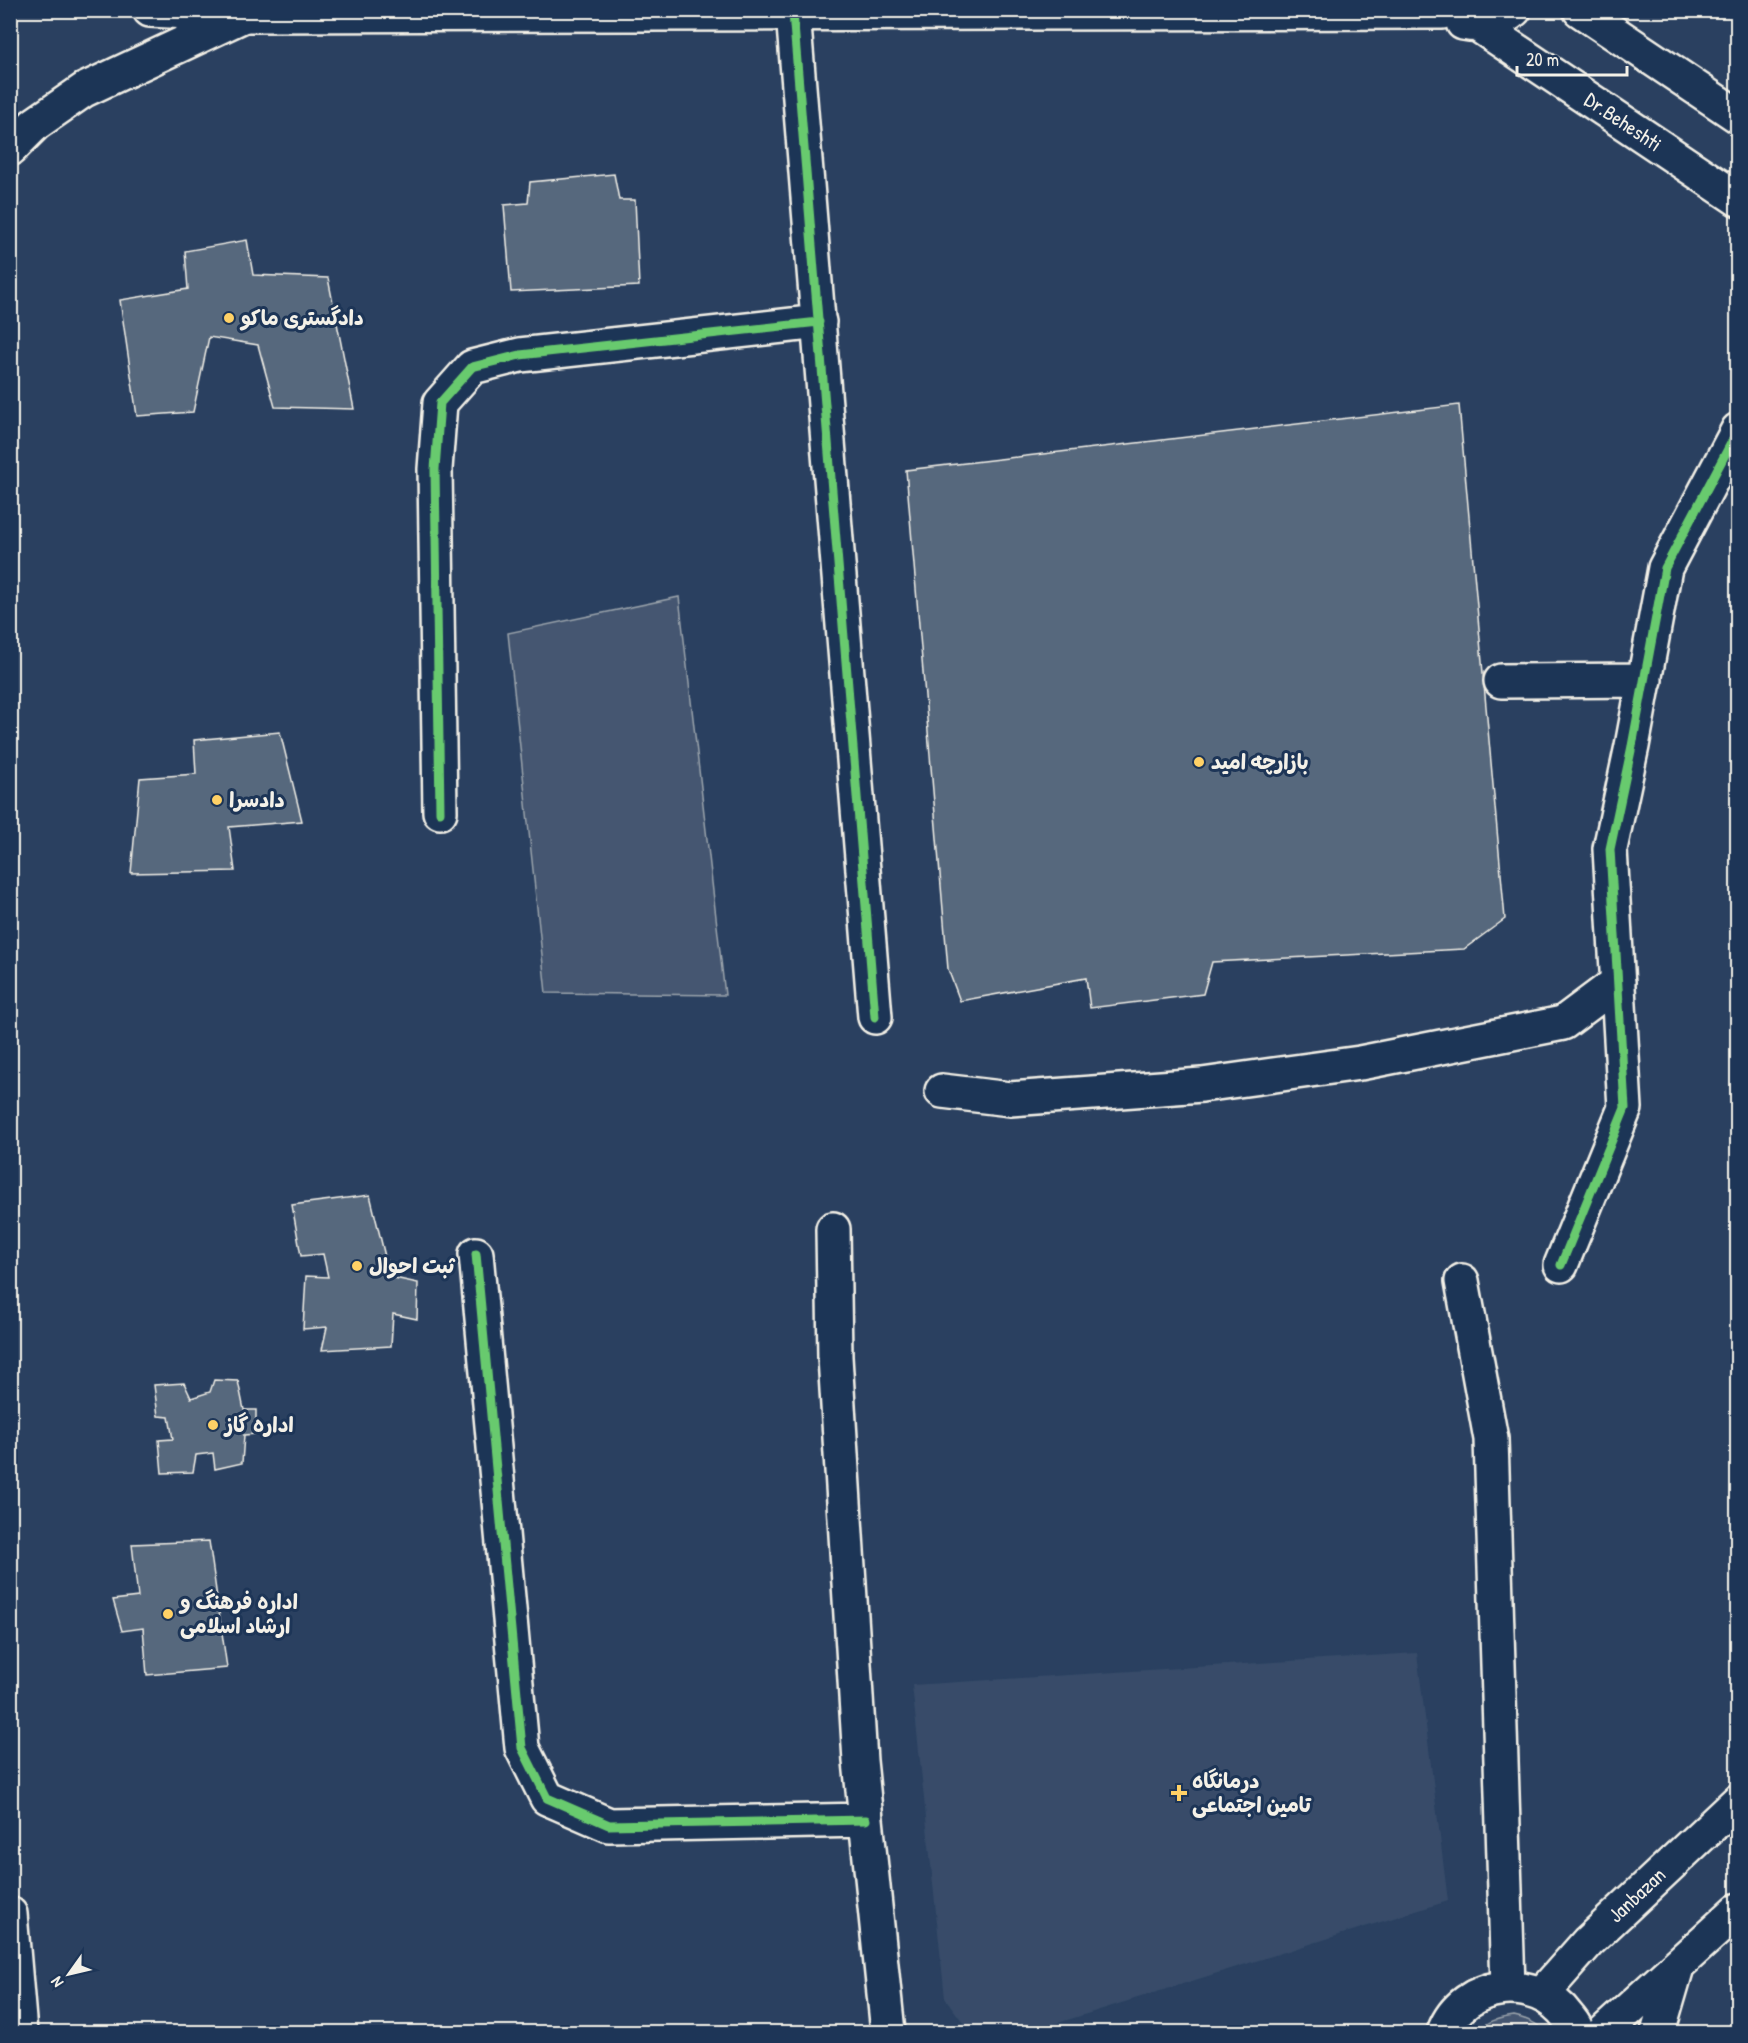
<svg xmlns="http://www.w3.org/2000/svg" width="1748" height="2043" font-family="'Patrick Hand','Playpen Sans Arabic',sans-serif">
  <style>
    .built { fill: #374c69 }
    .green { fill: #445771; stroke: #9ca4ac; stroke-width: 1.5 }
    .building { fill: #56677d; stroke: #f4f1e8; stroke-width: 1.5 }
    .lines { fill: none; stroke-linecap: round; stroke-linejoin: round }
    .minor-casing { stroke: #f4f1e8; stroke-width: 38 }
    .tertiary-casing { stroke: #f4f1e8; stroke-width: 38 }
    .secondary-casing { stroke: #f4f1e8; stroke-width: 38 }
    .trunk-casing { stroke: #f4f1e8; stroke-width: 38 }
    .minor { stroke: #1d3557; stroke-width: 33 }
    .tertiary { stroke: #1d3557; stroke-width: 33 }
    .secondary { stroke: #1d3557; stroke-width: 33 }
    .trunk { stroke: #1d3557; stroke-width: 33 }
    .cycleway-casing { stroke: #1d3557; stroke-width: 13 }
    .cycleway { stroke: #67ca6e; stroke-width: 9 }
    .poi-dot { fill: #ffd166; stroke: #1d3557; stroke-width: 2 }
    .labels { text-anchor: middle; stroke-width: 6; stroke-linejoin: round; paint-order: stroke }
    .street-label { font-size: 21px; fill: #f4f1e8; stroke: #1d3557 }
    .poi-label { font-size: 21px; font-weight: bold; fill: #f4f1e8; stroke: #1d3557; text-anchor: start }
  </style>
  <rect width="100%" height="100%" fill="#2a4060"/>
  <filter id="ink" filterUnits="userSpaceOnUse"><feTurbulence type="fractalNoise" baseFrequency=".0167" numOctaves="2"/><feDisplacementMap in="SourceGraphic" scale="12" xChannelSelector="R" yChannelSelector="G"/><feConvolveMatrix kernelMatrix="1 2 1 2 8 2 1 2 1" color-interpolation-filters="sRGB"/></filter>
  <g filter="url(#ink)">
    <!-- built -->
    <path class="built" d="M1417,1653L1448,1901L1029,2032H970L945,1998L912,1685Z"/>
    <!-- green -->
    <path class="green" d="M679,597L725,995L546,993L508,633Z
      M1514,2016C1526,2019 1536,2022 1545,2032H1476C1488,2021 1498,2018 1514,2016Z"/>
    <!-- building -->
    <path class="building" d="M614,174L619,200H635L639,286L511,292L504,205L528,203L530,182Z
      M247,240L253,275L328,278L354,409L275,407L258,345L209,337L193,412L137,416L120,300L188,289L185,251Z
      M1459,405L1505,919L1464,949L1212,962L1203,994L1090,1008L1086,978L960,1001L948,969L906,470Z
      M280,732L302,821L229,827L235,871L131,873L140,778L196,774L194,740Z
      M370,1195L390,1277L418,1283L417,1319L393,1314L391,1346L322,1350L327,1327L303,1329L306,1276L328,1277L323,1254L301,1256L292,1205Z
      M214,1380L238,1381L244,1410H256V1434L244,1435L242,1463L215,1469L213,1453L196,1455L193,1472L162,1473L159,1440L173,1439L169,1417L158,1416L154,1385L184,1383L191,1398L210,1392Z
      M209,1541L227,1668L147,1675L143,1628L122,1631L113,1600L138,1597L132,1544Z"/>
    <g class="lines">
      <!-- minor casing -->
      <g class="minor-casing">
        <path id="minor" d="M793,13L875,1017
          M1501,681L1645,680
          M440,812L435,469L440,403L472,367L520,355L819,322
          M942,1091L1010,1099L1202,1085L1360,1063L1563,1023L1618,982
          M833,1229L835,1357L860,1761L888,2032
          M476,1254L522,1748L547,1798L609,1825L866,1820
          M1561,1265L1625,1108L1610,849L1632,746L1665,568L1738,430
          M1462,1281L1491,1439L1508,1987"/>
      </g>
      <!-- tertiary casing -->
      <g class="tertiary-casing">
        <path id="tertiary" d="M1580,10L1738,116
          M1463,23C1482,27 1499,23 1514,10
          M1478,25L1738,199"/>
      </g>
      <!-- secondary casing -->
      <g class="secondary-casing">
        <path id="secondary" d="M150,10L244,15L1442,12
          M1542,1994L1588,1942L1738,1801
          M1444,2032C1463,1980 1537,1973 1568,2017C1572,2022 1576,2026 1577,2032
          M1604,2032L1738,1910
          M1658,2032L1677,1967"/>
      </g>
      <!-- trunk casing -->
      <g class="trunk-casing">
        <path id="trunk" d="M10,149L35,124L84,90L244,15
          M10,1914L20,2032"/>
      </g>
      <!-- minor -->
      <use href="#minor" class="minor"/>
      <!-- tertiary -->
      <use href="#tertiary" class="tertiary"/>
      <!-- secondary -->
      <use href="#secondary" class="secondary"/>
      <!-- trunk -->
      <use href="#trunk" class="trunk"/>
      <!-- cycleway casing -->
      <g class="cycleway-casing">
        <path id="cycleway" d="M793,13L875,1017
          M440,812L435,469L440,403L472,367L520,355L819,322
          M476,1254L522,1748L547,1798L609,1825L866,1820
          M1561,1265L1625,1108L1610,849L1632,746L1665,568L1738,430"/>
      </g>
      <!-- cycleway -->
      <use href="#cycleway" class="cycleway"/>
    </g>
  </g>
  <!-- markers -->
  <g class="poi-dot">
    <circle cx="229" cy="318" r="6"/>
    <circle cx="1199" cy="762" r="6"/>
    <circle cx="217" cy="800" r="6"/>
    <circle cx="357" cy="1266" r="6"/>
    <circle cx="213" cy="1425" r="6"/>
    <circle cx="168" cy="1614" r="6"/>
    <path d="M1176 1784h6v6h6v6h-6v6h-6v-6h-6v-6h6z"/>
  </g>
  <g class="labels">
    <!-- street labels -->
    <g class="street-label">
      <text transform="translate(1623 122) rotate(34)" y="7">Dr.Beheshti</text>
      <text transform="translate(1637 1895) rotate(-43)" y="7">Janbazan</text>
    </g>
    <!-- poi labels -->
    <g class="poi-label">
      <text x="241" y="325">دادگستری ماکو</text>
      <text x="1211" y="769">بازارچه امید</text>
      <text x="229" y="807">دادسرا</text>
      <text x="369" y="1273">ثبت احوال</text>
      <text x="225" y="1432">اداره گاز</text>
      <text x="180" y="1609">اداره فرهنگ و<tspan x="180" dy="24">ارشاد اسلامی</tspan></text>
      <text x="1192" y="1788">درمانگاه<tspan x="1192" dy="24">تامین اجتماعی</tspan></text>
    </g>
  </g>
  <!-- margin -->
  <rect width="1748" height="2043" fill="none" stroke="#1d3557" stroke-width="36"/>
  <rect x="18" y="18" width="1712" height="2007" fill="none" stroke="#f4f1e8" stroke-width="2" filter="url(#ink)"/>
  <!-- north arrow -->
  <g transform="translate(69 1974) rotate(236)" stroke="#1d3557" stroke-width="4.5" paint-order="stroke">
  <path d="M0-4.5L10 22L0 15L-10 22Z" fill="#f4f1e8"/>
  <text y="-9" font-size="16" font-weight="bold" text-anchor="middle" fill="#f4f1e8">N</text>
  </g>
  <!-- scale -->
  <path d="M1517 66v9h110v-9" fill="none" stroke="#f4f1e8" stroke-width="3"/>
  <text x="1526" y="66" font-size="18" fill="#f4f1e8" stroke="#1d3557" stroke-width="4.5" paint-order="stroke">20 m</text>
</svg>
